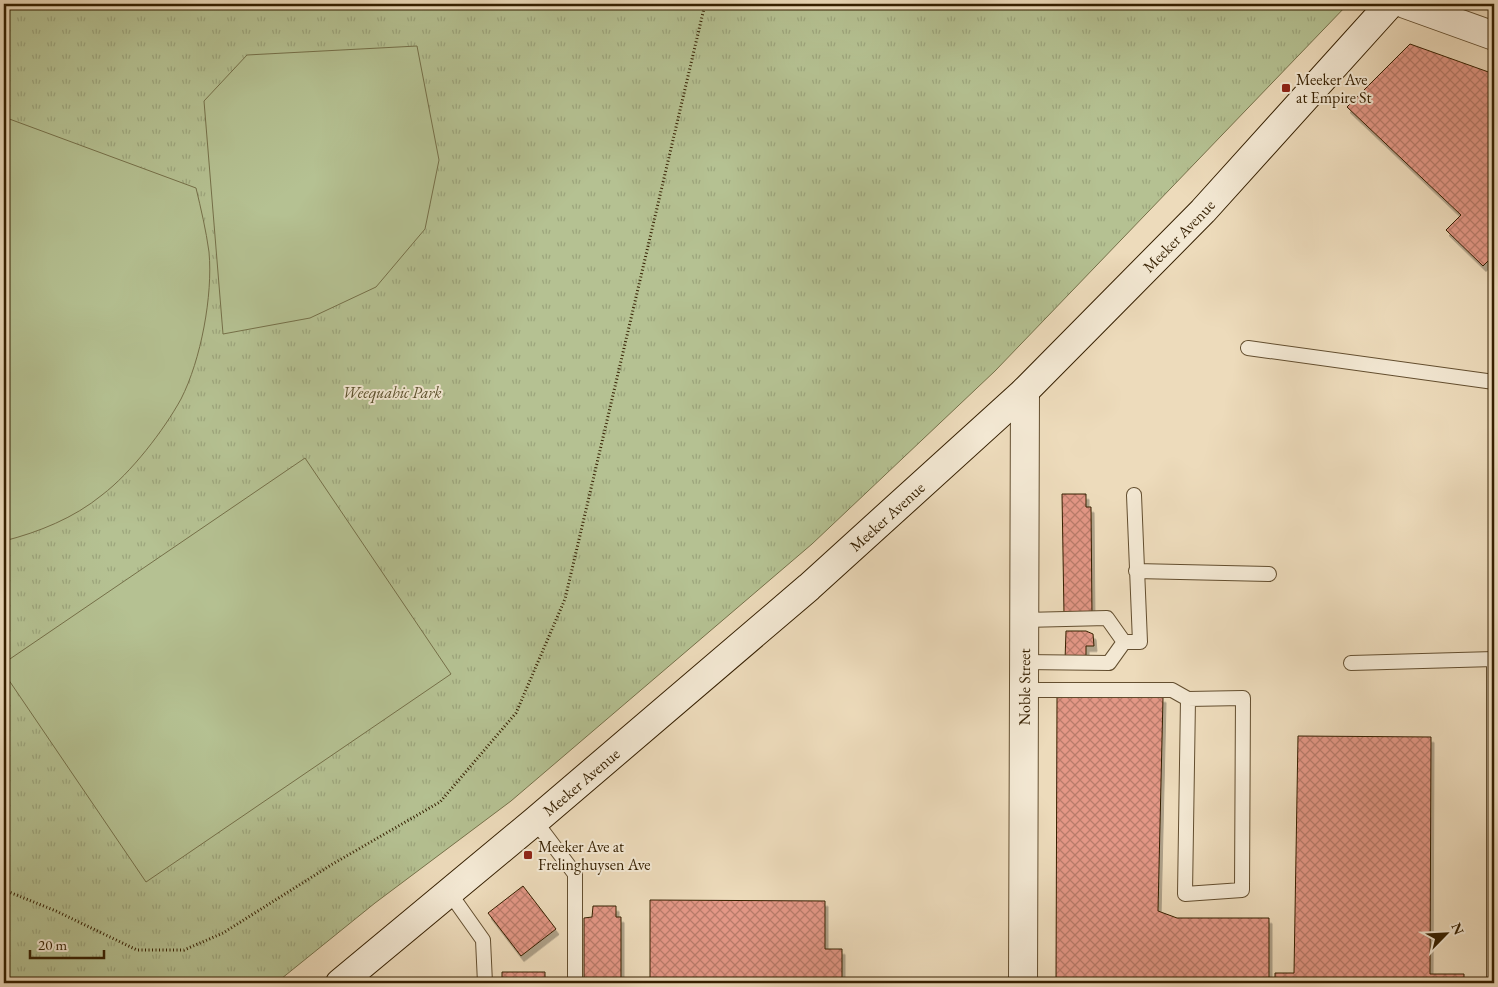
<svg xmlns="http://www.w3.org/2000/svg" width="1498" height="987" font-family="'EB Garamond',serif">
  <style>
    .park { fill: url(#park-tufts); stroke: #757049 }
    .garden { fill: #b5c192; stroke: #757049 }
    .building { fill: url(#building-cross-hatch); stroke: #351f00; filter: url(#shadow) }
    .lines { fill: none; stroke-linecap: round; stroke-linejoin: round }
    .service-casing { stroke: #634e2f; stroke-width: 16 }
    .minor-casing { stroke: #634e2f; stroke-width: 30 }
    .tertiary-casing { stroke: #634e2f; stroke-width: 30 }
    .secondary-casing { stroke: #351f00; stroke-width: 30 }
    .path { stroke: #351f00; stroke-width: 3; stroke-dasharray: 1 2.5; stroke-linecap: butt }
    .service { stroke: #f3e8d3; stroke-width: 14 }
    .minor { stroke: #f3e8d3; stroke-width: 28 }
    .tertiary { stroke: #f3e8d3; stroke-width: 28 }
    .secondary { stroke: #f3e8d3; stroke-width: 28 }
    .poi-dot { fill: #8f2418; stroke: #f3e8d3; stroke-width: 2 }
    .labels { text-anchor: middle; stroke-width: 4; stroke-linejoin: round; paint-order: stroke }
    .poi-label { font-size: 16px; fill: #351f00; stroke: #f3e8d3; text-anchor: start }
    .street-label { font-size: 16px; fill: #351f00; stroke: #f3e8d3 }
    .park-label { font-size: 16px; font-style: italic; fill: #5b502c; stroke: #f3e8d3 }
  </style>
  <defs>
    <pattern id="park-tufts" width="24" height="20" patternUnits="userSpaceOnUse" patternTransform="scale(1.25)"><rect width="24" height="20" fill="#b5c192"/><path d="M3 7l-1-3M5 7V3M7 7l1-3M15 17l-1-3M17 17v-4M19 17l1-3" fill="none" stroke="#9ca57c"/></pattern>
    <pattern id="building-cross-hatch" width="8" height="8" patternUnits="userSpaceOnUse" patternTransform="scale(1.25)"><rect width="8" height="8" fill="#e39786"/><path d="M0 0l8 8M0 8l8-8" fill="none" stroke="#b97b6b"/></pattern>
    <filter id="shadow"><feDropShadow dx="3" dy="5.5" stdDeviation="0" flood-color="#0004"/></filter>
  </defs>
  <rect width="100%" height="100%" fill="#eddbbb"/>
  <filter id="stains"><feTurbulence type="fractalNoise" baseFrequency=".004" numOctaves="4"/><feColorMatrix values="0 0 0 0 .2 0 0 0 0 .09 0 0 0 0 .02 0 0 0 .5 -.17"/></filter>
  <radialGradient id="worn" r=".72"><stop offset=".6" stop-color="#630" stop-opacity="0"/><stop offset="1" stop-color="#630" stop-opacity=".3"/></radialGradient>
  <!-- park -->
  <path class="park" d="M4,4H1348L995,371L812,544L511,801L375,903L276,983H4Z"/>
  <!-- garden -->
  <path class="garden" d="M417,46L439,160L425,229L376,287L310,318L223,334L204,101L247,55Z
    M4,117L196,188C201,209 206,230 209,252C213,295 201,360 181,399C164,430 131,473 102,495C74,518 39,532 4,541Z
    M305,458L451,674L146,882L4,673V663Z"/>
  <!-- building -->
  <path class="building" d="M1410,44L1494,74V255L1483,266L1446,230L1461,215L1347,107Z
    M1062,494H1086V507H1091L1092,615H1064Z
    M1066,631H1086L1093,634L1094,646H1086V659L1065,660Z
    M1057,697H1163L1158,911L1177,918H1269V983H1056Z
    M1298,736L1431,737L1430,974H1464V983H1275V973H1294Z
    M523,886L556,929L521,956L488,913Z
    M650,900L825,901V949H842V983H650Z
    M593,906H616V917H621V983H584V918L592,917Z
    M502,972H545V983H502Z"/>
  <g class="lines">
    <!-- service casing -->
    <g class="service-casing">
      <path id="service" d="M1248,348L1494,382
        M1136,571L1269,574
        M1024,620L1107,618L1124,642
        M1124,642H1140L1134,495
        M1024,662L1109,663L1124,642
        M1351,663L1494,659V983
        M1024,690H1172L1188,699L1185,894L1242,890L1243,698L1188,699L1172,690
        M535,821L575,874V983
        M449,892L483,940L485,983"/>
    </g>
    <!-- minor casing -->
    <g class="minor-casing">
      <g id="minor">
        <path id="s1" d="M1023,983L1025,391"/>
      </g>
    </g>
    <!-- tertiary casing -->
    <g class="tertiary-casing">
      <path id="tertiary" d="M1405,4L1494,36"/>
    </g>
    <!-- secondary casing -->
    <g class="secondary-casing">
      <g id="secondary">
        <path id="s2" d="M340,983L535,821L809,587L1025,391L1203,211L1390,4"/>
      </g>
    </g>
    <!-- path -->
    <path class="path" d="M4,890L56,911L137,950H184L223,933L331,865L440,802L516,713L565,599L705,4"/>
    <!-- service -->
    <use href="#service" class="service"/>
    <!-- minor -->
    <use href="#minor" class="minor"/>
    <!-- tertiary -->
    <use href="#tertiary" class="tertiary"/>
    <!-- secondary -->
    <use href="#secondary" class="secondary"/>
  </g>
  <!-- markers -->
  <g class="poi-dot">
    <rect x="1281" y="83" width="10" height="10" rx="2.5"/>
    <rect x="523" y="850" width="10" height="10" rx="2.5"/>
  </g>
  <g class="labels">
    <!-- poi labels -->
    <g class="poi-label">
      <text x="1296" y="85">Meeker Ave<tspan x="1296" dy="18">at Empire St</tspan></text>
      <text x="538" y="852">Meeker Ave at<tspan x="538" dy="18">Frelinghuysen Ave</tspan></text>
    </g>
    <!-- street labels -->
    <g class="street-label">
      <text dy="6" stroke="none"><textPath href="#s2" startOffset="1124">Meeker Avenue</textPath></text>
      <text dy="6" stroke="none"><textPath href="#s2" startOffset="719">Meeker Avenue</textPath></text>
      <text dy="6" stroke="none"><textPath href="#s1" startOffset="296">Noble Street</textPath></text>
      <text dy="6" stroke="none"><textPath href="#s2" startOffset="314">Meeker Avenue</textPath></text>
    </g>
    <!-- park labels -->
    <g class="park-label">
      <text x="392" y="398">Weequahic Park</text>
    </g>
  </g>
  <!-- margin -->
  <rect width="1498" height="987" fill="none" stroke="#eddbbb" stroke-width="20"/>
  <rect x="5" y="5" width="1488" height="977" fill="none" stroke="#351f00" stroke-width="2.5"/>
  <rect x="10" y="10" width="1478" height="967" fill="none" stroke="#351f00"/>
  <!-- north arrow -->
  <g transform="translate(1446 934) rotate(66)" stroke="#f3e8d3" stroke-width="4" paint-order="stroke">
  <path d="M0-4L9 19L0 12L-9 19Z" fill="#351f00"/>
  <text y="-8" font-size="14" font-weight="bold" text-anchor="middle" fill="#351f00">N</text>
  </g>
  <!-- scale -->
  <path d="M30 950v8h74v-8" fill="none" stroke="#351f00" stroke-width="2.5"/>
  <text x="38" y="950" font-size="15" fill="#351f00" stroke="#f3e8d3" stroke-width="4" paint-order="stroke">20 m</text>
  <rect width="100%" height="100%" filter="url(#stains)"/>
  <rect width="100%" height="100%" fill="url(#worn)"/>
</svg>
